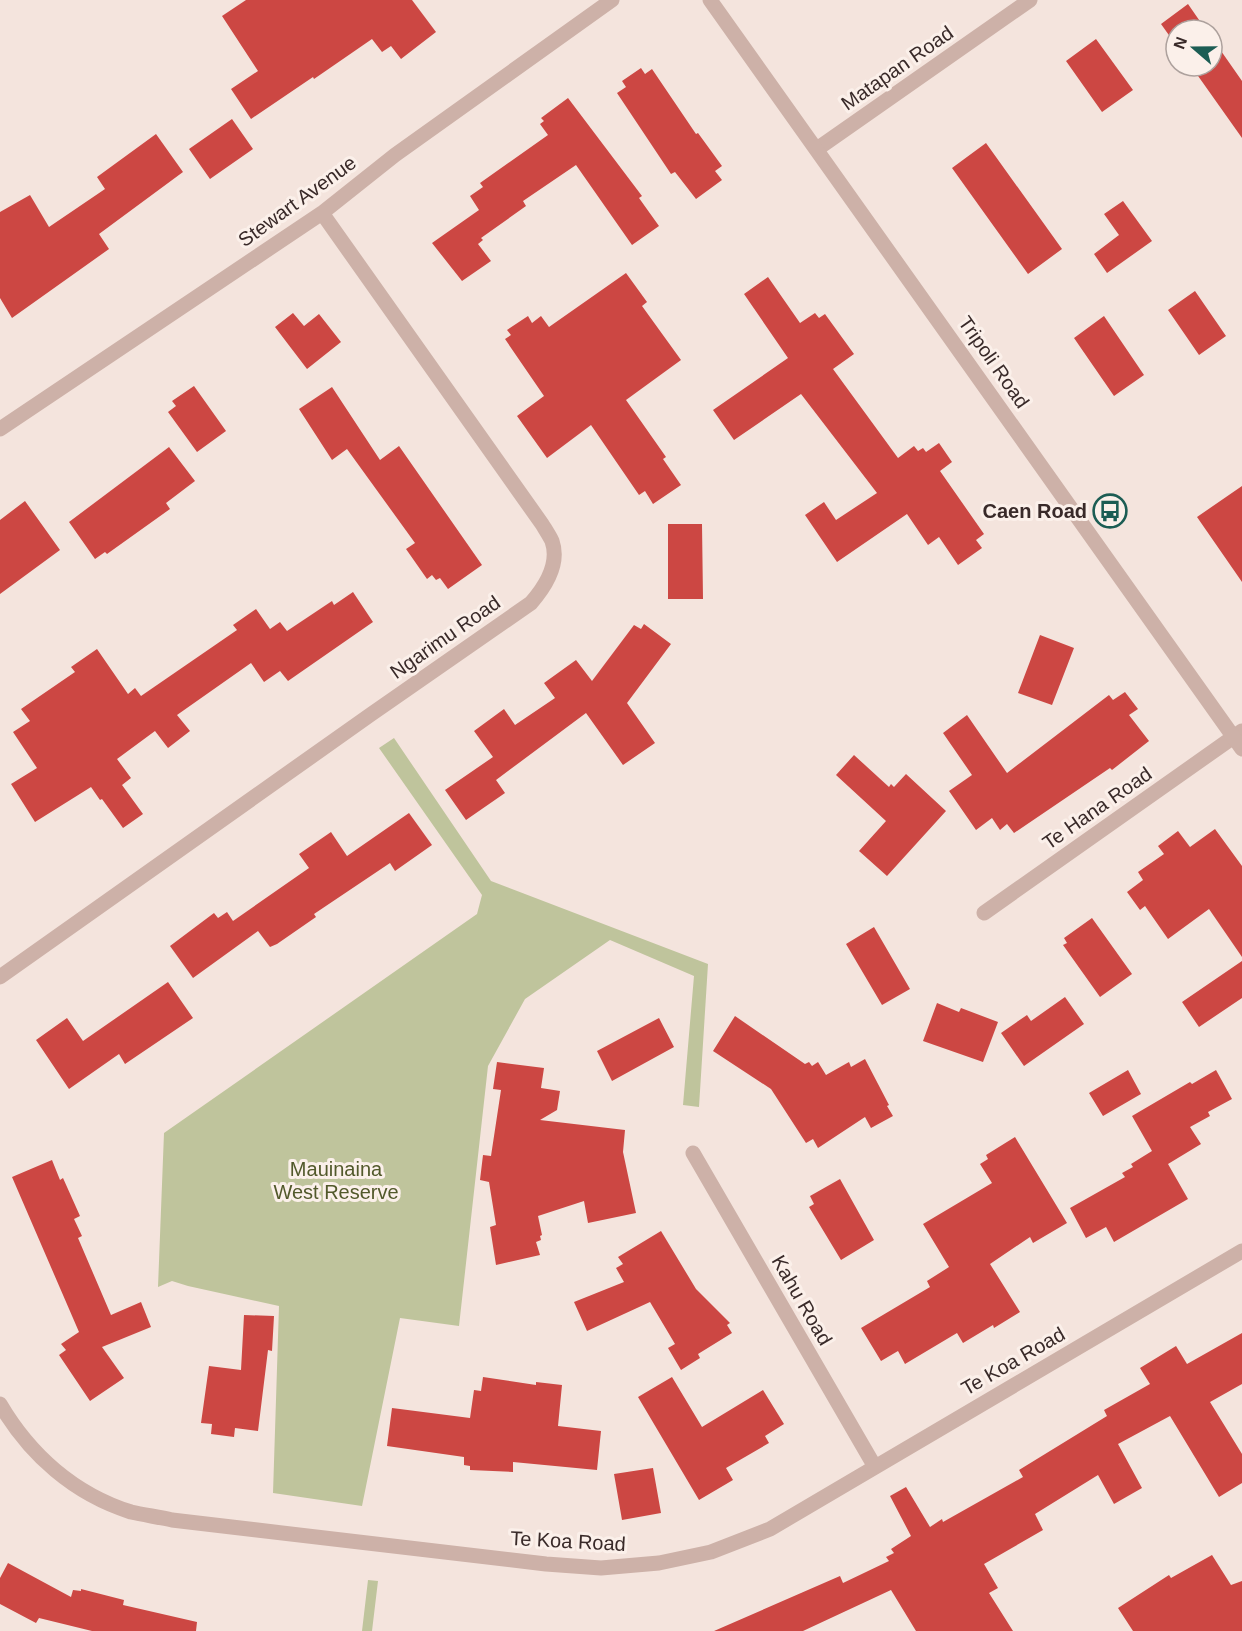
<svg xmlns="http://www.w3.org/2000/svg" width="1242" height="1631" font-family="Arial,sans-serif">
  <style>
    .green { fill: #bfc49c }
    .building { fill: #cc4743 }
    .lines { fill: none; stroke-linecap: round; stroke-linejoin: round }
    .minor { stroke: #cdb1a8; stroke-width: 15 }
    .tertiary { stroke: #cdb1a8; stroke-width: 15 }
    .labels { text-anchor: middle; stroke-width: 6; stroke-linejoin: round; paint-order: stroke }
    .street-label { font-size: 20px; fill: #392a29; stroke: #fbf0ea }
    .poi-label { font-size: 20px; font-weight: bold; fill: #392a29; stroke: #fbf0ea; text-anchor: end }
    .park-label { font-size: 20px; fill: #52592b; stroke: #fbf0ea }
  </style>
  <rect width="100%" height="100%" fill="#f4e4dd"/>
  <!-- green -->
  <path class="green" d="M394,738L491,881L708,964L699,1107L683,1105L694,976L610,940L525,999L488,1066L459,1326L400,1318L362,1506L273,1493L279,1306L188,1286L172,1281L158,1287L164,1133L477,914L482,895L379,748Z
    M368,1580L378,1581L372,1631H362Z"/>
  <!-- building -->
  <path class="building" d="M246,0H412L436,32L401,59L391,46L382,52L372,39L314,79L313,77L251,119L231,89L258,71L222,16Z
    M1188,4L1206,30H1176V45L1161,24Z
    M1212,38L1242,81V138L1191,66H1212Z
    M1096,39L1133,90L1102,112L1066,61Z
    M641,68L645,74L652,69L696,134L698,133L722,166L715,171L722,180L696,199L675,172L671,174L617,93L626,87L622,81Z
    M568,98L642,196L639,198L659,226L632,245L576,165L523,201L526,206L481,238L483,240L478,244L491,261L462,281L432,243L479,210L470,196L483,187L480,183L548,135L540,124L544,121L541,118Z
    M232,119L253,149L210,179L189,149Z
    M156,134L183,172L99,234L109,249L12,318L0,298V212L30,195L49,227L105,189L97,177Z
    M986,143L1062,249L1028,274L952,168Z
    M1123,201L1152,241L1107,273L1094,254L1119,235L1104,214Z
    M626,273L647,302L642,306L681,360L626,400L666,457L663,459L681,485L653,504L645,491L639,495L591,425L547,458L517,416L544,396L505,339L511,335L507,330L528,316L532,323L541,316L549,327Z
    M768,277L800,323L815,313L819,318L825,314L854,354L833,369L898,458L914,446L918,451L923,448L926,452L939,443L952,462L940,471L984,534L976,540L982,548L958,565L939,537L928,545L907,514L837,562L805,515L824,502L836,520L877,493L801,394L734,440L713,410L788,358L744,294Z
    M1195,291L1226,336L1199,355L1168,310Z
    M293,313L304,326L319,314L341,342L307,369L275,327Z
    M1104,316L1144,375L1114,396L1074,338Z
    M194,386L226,431L197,452L168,412L176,406L172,401Z
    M332,387L380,460L399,446L482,565L448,589L440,578L436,580L432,575L427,579L406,549L415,543L347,449L332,460L299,409Z
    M169,447L195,481L166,503L170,509L107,554L105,552L95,559L69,522Z
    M1242,486V582L1197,517Z
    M25,501L60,550L0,594V520Z
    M668,524H702L703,599H668Z
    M353,592L373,622L288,681L280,671L264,682L251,663L177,715L190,731L168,748L155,731L117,759L131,778L122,785L143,814L123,828L102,799L100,800L91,787L35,822L11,784L37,768L13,732L30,721L21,709L75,672L71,667L97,649L128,694L135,688L141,696L237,630L233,625L256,609L270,629L280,622L287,631L332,601L334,605Z
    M644,624L671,644L627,703L655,743L623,765L586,713L496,780L505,793L466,820L445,790L493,757L474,731L504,709L515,725L555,698L544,683L576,660L592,681L634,625L641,629Z
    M1040,635L1074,648L1052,705L1018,693Z
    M1125,692L1138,709L1129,715L1149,741L1112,770L1110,768L1014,833L1007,824L1000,830L992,818L976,830L949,791L972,775L943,733L967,715L1007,773L1109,695L1113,700Z
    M854,755L889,787L891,784L894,787L906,774L946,811L887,876L859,851L886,821L836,775Z
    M409,813L432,845L395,871L390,863L314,914L316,917L277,944L270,947L258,931L193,978L170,946L214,913L218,918L227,912L233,921L309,868L299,854L331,832L347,856Z
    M1215,829L1242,866V957L1209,909L1168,939L1145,906L1140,910L1127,892L1143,880L1138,872L1164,854L1158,846L1178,831L1190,847Z
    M1092,918L1132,974L1100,997L1063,945L1067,943L1064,938Z
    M874,927L910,989L882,1005L846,944Z
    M1242,961V998L1199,1027L1182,1002Z
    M168,982L193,1018L125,1064L119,1054L69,1089L36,1040L67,1018L83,1041Z
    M1065,997L1084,1024L1024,1066L1001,1033L1027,1015L1031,1021Z
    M937,1003L959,1012L961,1008L998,1022L983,1062L923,1041Z
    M735,1016L805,1064L809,1062L812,1066L818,1062L826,1075L849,1062L851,1067L865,1059L889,1105L887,1106L893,1116L871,1128L865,1117L818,1148L813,1139L806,1143L771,1089L713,1051Z
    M659,1018L674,1047L612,1081L597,1051Z
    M497,1062L544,1068L541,1088L560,1091L557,1110L540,1120L625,1130L623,1152L636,1213L588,1223L584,1201L538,1216L542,1235L540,1236L541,1240L536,1242L540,1255L496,1265L490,1227L496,1225L489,1182L480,1180L483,1155L491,1156L501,1090L493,1089Z
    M1128,1070L1141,1094L1103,1116L1089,1093Z
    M1216,1070L1232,1099L1208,1112L1210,1116L1190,1127L1201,1144L1168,1164L1188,1199L1114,1242L1106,1227L1086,1238L1070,1208L1125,1177L1122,1173L1133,1167L1131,1164L1152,1151L1132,1116L1190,1082L1192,1084Z
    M1015,1137L1067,1223L1033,1243L1030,1237L990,1264L1020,1312L994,1328L993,1325L963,1343L957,1333L905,1364L898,1351L881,1361L861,1328L930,1287L927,1281L949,1267L923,1224L992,1183L980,1164L988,1159L986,1155Z
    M52,1160L60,1180L63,1178L80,1216L74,1219L82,1236L78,1238L111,1315L141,1302L151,1327L102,1347L124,1378L90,1401L59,1355L66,1350L61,1344L79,1332L12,1177Z
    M840,1179L874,1240L841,1260L809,1207L814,1204L810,1196Z
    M661,1231L696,1289L730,1323L727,1325L732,1333L698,1354L700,1358L681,1370L668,1348L675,1344L650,1302L587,1331L574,1302L624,1282L616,1268L623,1264L618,1257Z
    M244,1315L274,1316L272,1351L268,1350L258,1431L235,1428L234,1437L211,1434L212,1424L201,1423L209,1366L241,1370Z
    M1242,1333V1384L1210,1402L1242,1454V1483L1219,1497L1170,1416L1118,1444L1142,1488L1114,1504L1098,1475L1035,1514L1043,1530L984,1564L998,1588L989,1593L1013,1631H916L891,1590L803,1631H714L840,1576L843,1583L889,1561L886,1557L894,1553L891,1549L911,1536L890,1496L906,1487L930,1527L942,1519L943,1522L1023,1477L1019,1470L1107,1416L1104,1410L1150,1384L1140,1368L1176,1346L1187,1364Z
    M483,1377L536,1385V1382L562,1385L558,1426L601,1431L597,1470L513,1462V1472L470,1470V1466L464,1465V1457L387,1446L392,1408L470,1418L474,1390L481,1391Z
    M672,1377L702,1427L763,1390L784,1424L765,1436L769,1443L726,1468L733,1480L699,1500L638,1397Z
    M653,1468L661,1513L622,1520L614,1474Z
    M1212,1555L1231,1585L1242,1581V1631H1133L1118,1608L1169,1575L1171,1578Z
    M8,1563L71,1597L73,1590L81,1591V1589L124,1600L123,1605L197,1622L196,1631H92L39,1618L36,1623L0,1604V1578Z"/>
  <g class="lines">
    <!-- minor -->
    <path class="minor" d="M817,149L1030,0
      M0,429L322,213L395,155L612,0
      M984,913L1242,731
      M0,977L370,715L531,603C545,587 560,564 552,541C549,535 545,529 542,524L322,213
      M693,1153L875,1467
      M0,1404C30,1455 74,1494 131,1512C144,1515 159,1517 172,1520L546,1564L601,1568L659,1563L711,1552L770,1529L1242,1251"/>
    <!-- tertiary -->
    <path class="tertiary" d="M710,0L1242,749"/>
  </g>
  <!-- icons -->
  <defs>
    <g id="bus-ring" transform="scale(1.725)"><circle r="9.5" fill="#fbf0ea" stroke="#1c5d54" stroke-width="1.5"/><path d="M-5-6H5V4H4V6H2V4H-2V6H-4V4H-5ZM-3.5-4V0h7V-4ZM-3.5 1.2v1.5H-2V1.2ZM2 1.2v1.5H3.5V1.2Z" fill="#1c5d54"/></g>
  </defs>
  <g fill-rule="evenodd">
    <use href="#bus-ring" x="1110" y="511"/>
  </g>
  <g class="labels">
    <!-- street labels -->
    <g class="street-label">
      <text transform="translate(897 68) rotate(-35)" y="7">Matapan Road</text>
      <text transform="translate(297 201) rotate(-36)" y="7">Stewart Avenue</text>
      <text transform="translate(994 362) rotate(55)" y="7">Tripoli Road</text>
      <text transform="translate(445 637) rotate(-35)" y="7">Ngarimu Road</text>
      <text transform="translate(1097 808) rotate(-35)" y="7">Te Hana Road</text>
      <text transform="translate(802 1300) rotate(60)" y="7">Kahu Road</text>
      <text transform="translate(1013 1361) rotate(-30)" y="7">Te Koa Road</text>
      <text transform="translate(568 1541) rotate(3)" y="7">Te Koa Road</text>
    </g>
    <!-- poi labels -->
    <g class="poi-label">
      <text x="1087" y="518">Caen Road</text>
    </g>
    <!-- park labels -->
    <g class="park-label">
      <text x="336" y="1176">Mauinaina<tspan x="336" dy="23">West Reserve</tspan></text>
    </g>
  </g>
  <!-- north arrow -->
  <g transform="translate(1194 48) rotate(290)"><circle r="28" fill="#fbf0ea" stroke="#ada19d" stroke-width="1.5"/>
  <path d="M0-4.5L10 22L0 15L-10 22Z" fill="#1c5d54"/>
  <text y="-9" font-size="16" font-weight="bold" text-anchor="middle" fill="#392a29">N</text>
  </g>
</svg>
